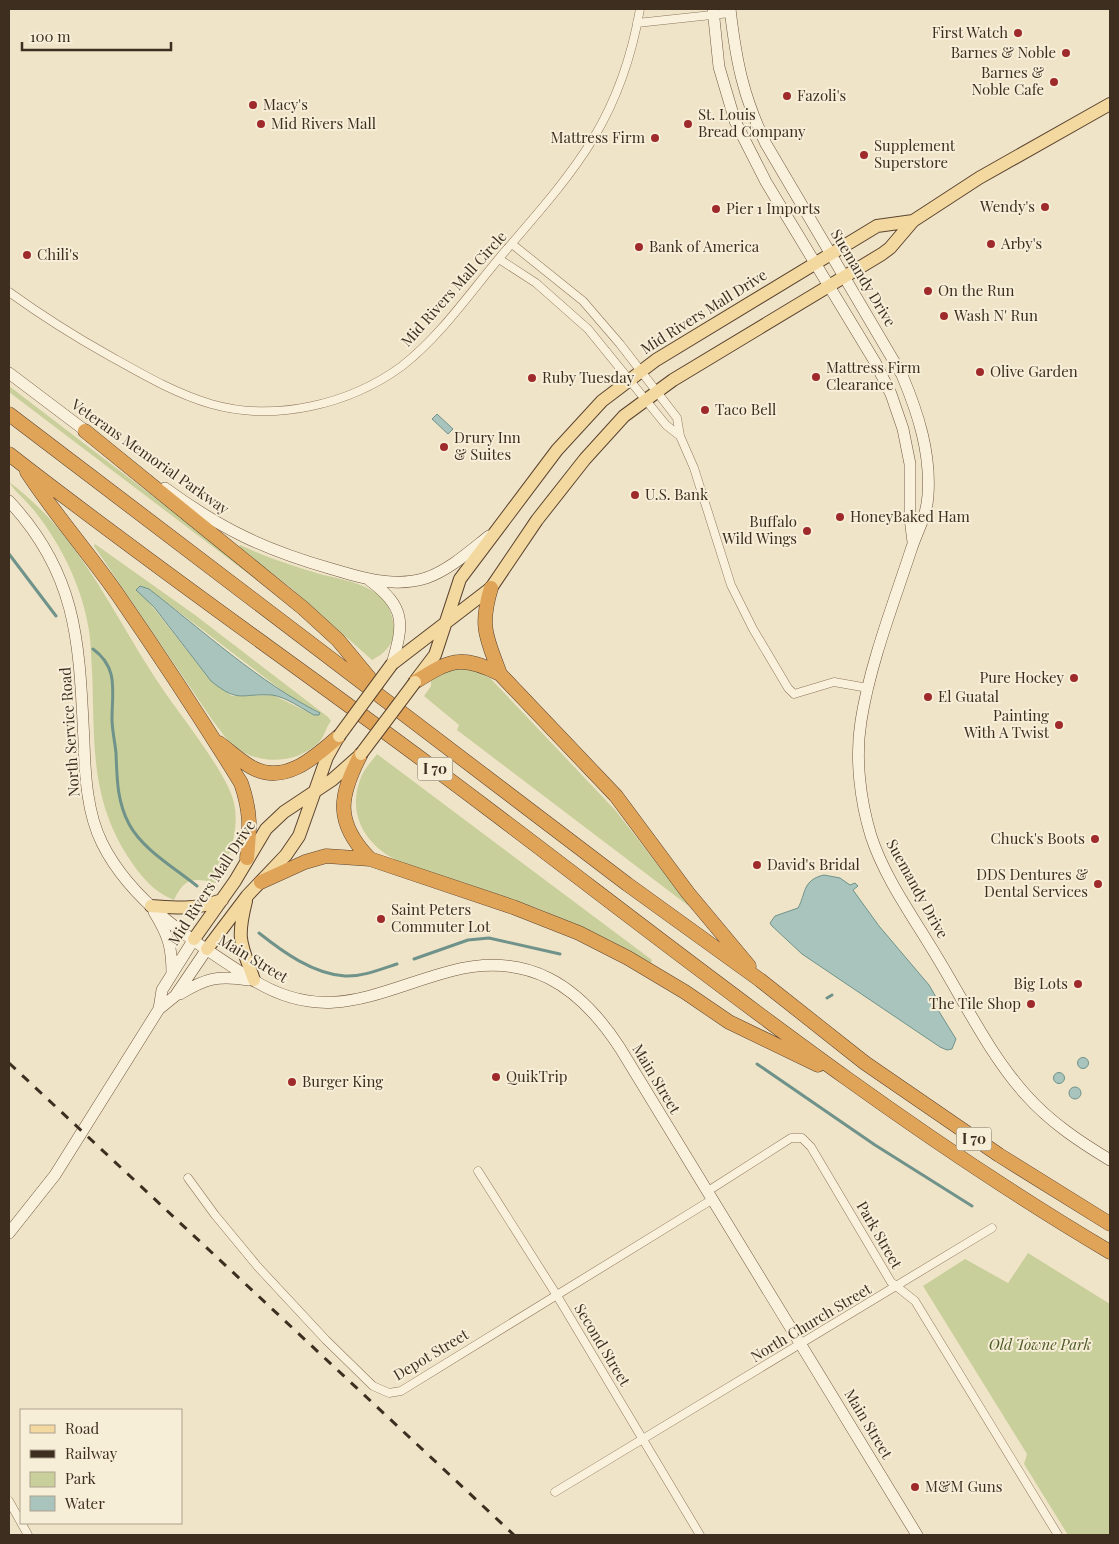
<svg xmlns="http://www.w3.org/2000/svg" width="1119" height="1544" font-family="'Playfair Display',serif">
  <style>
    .green { fill: #c9cf9b; fill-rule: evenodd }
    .water { fill: #a9c4bc; stroke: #6f938a }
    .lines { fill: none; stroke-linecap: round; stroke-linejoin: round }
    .stream { stroke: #6f938a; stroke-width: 3 }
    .street-casing { stroke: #8d765c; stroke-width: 9 }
    .secondary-casing { stroke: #6f573f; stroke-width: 12 }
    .primary-casing { stroke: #5b4430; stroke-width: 14 }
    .highway-casing { stroke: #5b4430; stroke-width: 15 }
    .street { stroke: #faf1dc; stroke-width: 8 }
    .secondary { stroke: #faf1dc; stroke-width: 11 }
    .primary { stroke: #f3d9a0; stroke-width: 12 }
    .highway { stroke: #e0a458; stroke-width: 14 }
    .rail { stroke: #3d2e20; stroke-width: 3; stroke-dasharray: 9 9; stroke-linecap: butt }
    .primary-bridge-casing { stroke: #5b4430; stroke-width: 14; stroke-linecap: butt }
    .primary-bridge { stroke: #f3d9a0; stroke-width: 12 }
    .poi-dot { fill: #9e2a2b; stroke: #f7eed8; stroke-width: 2 }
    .labels { text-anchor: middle; stroke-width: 4; stroke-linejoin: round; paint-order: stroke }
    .shield { fill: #f7eed8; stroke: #756857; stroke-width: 1 }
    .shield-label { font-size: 14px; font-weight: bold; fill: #3d2e20 }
    .poi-label { font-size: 15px; fill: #3d2e20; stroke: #f7eed8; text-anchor: start }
    .street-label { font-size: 15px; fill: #3d2e20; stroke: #f7eed8 }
    .park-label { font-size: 15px; font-style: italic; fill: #4d5a26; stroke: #f7eed8 }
  </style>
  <rect width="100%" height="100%" fill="#f0e4c8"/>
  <!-- green -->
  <path class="green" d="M9,386L260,578L258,581L9,392Z
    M9,482C81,535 113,616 162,688C180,715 228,774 234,803C240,831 229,859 216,883C193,878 185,877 174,900C153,892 140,875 128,857C89,796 95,740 92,671C91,656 91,640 88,625C81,585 61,545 36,513C28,502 16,493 9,482Z
    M95,544L195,615L328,717L331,721C325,729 324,738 318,743C297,763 264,765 239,750C228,743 221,731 213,721L94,546ZM140,586L149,589L297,702L318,711L314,715L273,695L232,696L211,681L148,601Z
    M240,545C266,557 293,566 320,574C339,579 363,582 378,595C389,603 393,616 394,629C394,645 384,654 372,660L291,588L239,547Z
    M461,668L475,671L490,678L616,811L690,907L457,730L459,725L424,696L431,686V681L445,671Z
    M377,754L652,960L651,963L595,933L537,908L398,861C366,846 347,815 360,780C363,770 371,762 377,754Z
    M1028,1253L1110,1304V1535H1068L1024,1464L1027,1454L923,1286L965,1259L1008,1283Z"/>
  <!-- water -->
  <path class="water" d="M437,414L453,429L448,434L432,419Z
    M140,586L149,589C202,630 260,683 320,713L319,715H314C301,708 286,697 272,695C241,693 239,704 211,681L154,607L136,590Z
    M824,875L840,878L850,885L855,883L858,886L853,890L879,926L929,985L936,997L935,1005L956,1039L952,1049L947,1050L940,1047L802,954L772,926L770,923L775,916L798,908C806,894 802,880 824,875Z
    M1077.5 1063a5.5 5.5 0 1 1 11 0a5.5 5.5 0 1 1-11 0Z
    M1053.5 1078a5.5 5.5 0 1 1 11 0a5.5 5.5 0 1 1-11 0Z
    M1069 1093a6 6 0 1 1 12 0a6 6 0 1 1-12 0Z"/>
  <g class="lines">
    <!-- stream -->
    <path class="stream" d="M9,554L56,616
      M93,649C119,668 112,691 112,719C112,730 115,742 116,753C117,779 117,801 129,824C143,850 175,868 197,886
      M259,933C283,952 313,974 345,976C362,977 381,969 397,964
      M414,959L468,940L489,938L560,954
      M827,998L832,995
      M757,1064L875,1145L972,1206"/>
    <!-- street casing -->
    <g class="street-casing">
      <path id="street" d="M637,23L730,13
        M512,244L583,301L620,344L677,418L680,436L694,468L731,585L753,629L788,688L794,694L834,682L868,688
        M499,259L536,283L588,329L666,425L680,436
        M9,292C41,315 74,336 108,355C142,374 174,393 211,404C274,422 349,405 402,366C443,334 473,288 507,249C577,168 621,118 640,9
        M478,1171L556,1294L700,1535
        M188,1178L215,1215L258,1267L326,1340L373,1386L389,1393L401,1391L713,1199
        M708,1191L791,1138H802L811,1147L891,1282L915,1301L1058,1535
        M555,1492L992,1228
        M9,1501L28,1535"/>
    </g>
    <!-- secondary casing -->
    <g class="secondary-casing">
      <path id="secondary" d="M713,9L719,67L735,121L766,182L875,362L891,394L903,429L910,464V518L913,542
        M730,9C736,60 743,97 766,144L902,375C918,413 931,453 928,495C927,516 917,531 911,550C893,605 870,664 861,721C855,758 860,800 871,836C885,879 914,918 937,957C965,1003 990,1055 1026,1095C1050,1122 1080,1142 1110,1160
        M9,373L91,435
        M165,488C221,529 265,550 332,569C362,578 394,588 426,578C449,570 470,551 489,536
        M9,501C79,576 79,645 84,742C85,775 87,813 102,843C132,904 198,945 253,980C327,1026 379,990 451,971C528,951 579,985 620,1048L917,1535
        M369,580C406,607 404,623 392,664
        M154,912C168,935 172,946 172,974
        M180,994C206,978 219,975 249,980
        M159,1009L162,990L194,939
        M9,1233L55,1175L159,1009L175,996L207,949"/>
    </g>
    <!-- primary casing -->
    <g class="primary-casing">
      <path id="primary" d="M392,664L491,588L537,520L585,459L624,416L673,380L882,254L890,248L913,221L979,178L1110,104
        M416,680L435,655L460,579L557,450L602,401L656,360L877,226L913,221
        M246,901C236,941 241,943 254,980
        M151,906C180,908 193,910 222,900
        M194,939L235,881L266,829L284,812L332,780L358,757
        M207,949L247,896L286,855L299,836L327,757L337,739"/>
    </g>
    <!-- highway casing -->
    <g class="highway-casing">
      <path id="highway" d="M9,414L627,884L760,980L865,1063L999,1155L1110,1224
        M85,431L303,608L338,640L376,686
        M9,454C165,576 329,688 487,808C691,962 890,1122 1110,1252
        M27,472C55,515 89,553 118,595C160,656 202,720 241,783C251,812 250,828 247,858
        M491,588C479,628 487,638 500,674
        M415,682C450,660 461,654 500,674L616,796L688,893L749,966
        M219,743C230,751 241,762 253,768C286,785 316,756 339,736
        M361,754C339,796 334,822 370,859
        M261,882L305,862L326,856L370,859L513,907L579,933L628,958L685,992L729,1022L818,1065"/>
    </g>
    <!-- street -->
    <use href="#street" class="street"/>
    <!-- secondary -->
    <use href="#secondary" class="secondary"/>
    <!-- primary -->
    <use href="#primary" class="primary"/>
    <!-- highway -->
    <use href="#highway" class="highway"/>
    <!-- rail -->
    <path class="rail" d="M9,1063L514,1535"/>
    <!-- primary-bridge casing -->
    <g class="primary-bridge-casing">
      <path id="primary-bridge" d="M339,736L392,664
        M361,754L415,682"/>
    </g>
    <!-- primary-bridge -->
    <use href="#primary-bridge" class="primary-bridge"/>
  </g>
  <!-- markers -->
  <g class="poi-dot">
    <circle cx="1018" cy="33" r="5"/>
    <circle cx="1066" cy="53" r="5"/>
    <circle cx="1054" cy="82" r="5"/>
    <circle cx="787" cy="96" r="5"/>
    <circle cx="253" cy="105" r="5"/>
    <circle cx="261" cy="124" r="5"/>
    <circle cx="688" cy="124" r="5"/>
    <circle cx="655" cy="138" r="5"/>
    <circle cx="864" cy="155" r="5"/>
    <circle cx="1045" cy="207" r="5"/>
    <circle cx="716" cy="209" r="5"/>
    <circle cx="991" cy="244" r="5"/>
    <circle cx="639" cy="247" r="5"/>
    <circle cx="27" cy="255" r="5"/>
    <circle cx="928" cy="291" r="5"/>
    <circle cx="944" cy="316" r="5"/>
    <circle cx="980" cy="372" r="5"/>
    <circle cx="816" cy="377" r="5"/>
    <circle cx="532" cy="378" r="5"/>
    <circle cx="705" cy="410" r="5"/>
    <circle cx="444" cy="447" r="5"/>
    <circle cx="635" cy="495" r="5"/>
    <circle cx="840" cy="517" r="5"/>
    <circle cx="807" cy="531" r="5"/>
    <circle cx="1074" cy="678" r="5"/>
    <circle cx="928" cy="697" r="5"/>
    <circle cx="1059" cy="725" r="5"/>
    <circle cx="1095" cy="839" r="5"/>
    <circle cx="757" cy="865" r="5"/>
    <circle cx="1098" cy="884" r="5"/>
    <circle cx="381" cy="919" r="5"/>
    <circle cx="1078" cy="984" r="5"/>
    <circle cx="1031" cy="1004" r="5"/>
    <circle cx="496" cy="1077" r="5"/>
    <circle cx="292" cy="1082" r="5"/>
    <circle cx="915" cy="1487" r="5"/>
  </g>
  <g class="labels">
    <!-- shield labels -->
    <g class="shield">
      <rect x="417.5" y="757.5" width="35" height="23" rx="4"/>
      <rect x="956.5" y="1127.5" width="35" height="23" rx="4"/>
    </g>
    <g class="shield-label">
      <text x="435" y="774">I 70</text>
      <text x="974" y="1144">I 70</text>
    </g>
    <!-- poi labels -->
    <g class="poi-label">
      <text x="1008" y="38" text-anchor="end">First Watch</text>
      <text x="1056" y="58" text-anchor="end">Barnes &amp; Noble</text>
      <text x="1044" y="78" text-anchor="end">Barnes &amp;<tspan x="1044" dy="17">Noble Cafe</tspan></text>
      <text x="797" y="101">Fazoli's</text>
      <text x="263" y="110">Macy's</text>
      <text x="698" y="120">St. Louis<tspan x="698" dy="17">Bread Company</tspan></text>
      <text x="271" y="129">Mid Rivers Mall</text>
      <text x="645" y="143" text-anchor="end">Mattress Firm</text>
      <text x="874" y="151">Supplement<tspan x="874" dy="17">Superstore</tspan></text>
      <text x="1035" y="212" text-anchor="end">Wendy's</text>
      <text x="726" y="214">Pier 1 Imports</text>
      <text x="1001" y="249">Arby's</text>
      <text x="649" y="252">Bank of America</text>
      <text x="37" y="260">Chili's</text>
      <text x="938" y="296">On the Run</text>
      <text x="954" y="321">Wash N' Run</text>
      <text x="826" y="373">Mattress Firm<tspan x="826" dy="17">Clearance</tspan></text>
      <text x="990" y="377">Olive Garden</text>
      <text x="542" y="383">Ruby Tuesday</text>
      <text x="715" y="415">Taco Bell</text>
      <text x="454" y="443">Drury Inn<tspan x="454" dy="17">&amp; Suites</tspan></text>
      <text x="645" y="500">U.S. Bank</text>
      <text x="850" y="522">HoneyBaked Ham</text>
      <text x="797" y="527" text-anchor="end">Buffalo<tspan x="797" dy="17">Wild Wings</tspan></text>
      <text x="1064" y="683" text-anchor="end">Pure Hockey</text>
      <text x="938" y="702">El Guatal</text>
      <text x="1049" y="721" text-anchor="end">Painting<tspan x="1049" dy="17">With A Twist</tspan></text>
      <text x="1085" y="844" text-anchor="end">Chuck's Boots</text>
      <text x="767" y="870">David's Bridal</text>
      <text x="1088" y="880" text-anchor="end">DDS Dentures &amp;<tspan x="1088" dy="17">Dental Services</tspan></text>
      <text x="391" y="915">Saint Peters<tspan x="391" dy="17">Commuter Lot</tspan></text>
      <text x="1068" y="989" text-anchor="end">Big Lots</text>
      <text x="1021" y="1009" text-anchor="end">The Tile Shop</text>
      <text x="506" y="1082">QuikTrip</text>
      <text x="302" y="1087">Burger King</text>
      <text x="925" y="1492">M&amp;M Guns</text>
    </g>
    <!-- street labels -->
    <g class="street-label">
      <text transform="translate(863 278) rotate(59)" y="5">Suemandy Drive</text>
      <text transform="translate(454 289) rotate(-48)" y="5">Mid Rivers Mall Circle</text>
      <text transform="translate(704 312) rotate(-32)" y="5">Mid Rivers Mall Drive</text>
      <text transform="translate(150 457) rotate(35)" y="5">Veterans Memorial Parkway</text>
      <text transform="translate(70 732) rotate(-94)" y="5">North Service Road</text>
      <text transform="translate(212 883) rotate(-57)" y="5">Mid Rivers Mall Drive</text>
      <text transform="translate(917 889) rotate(61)" y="5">Suemandy Drive</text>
      <text transform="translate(253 959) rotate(31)" y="5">Main Street</text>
      <text transform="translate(656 1079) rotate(59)" y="5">Main Street</text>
      <text transform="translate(879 1235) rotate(60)" y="5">Park Street</text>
      <text transform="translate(811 1323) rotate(-31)" y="5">North Church Street</text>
      <text transform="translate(602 1345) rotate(59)" y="5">Second Street</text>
      <text transform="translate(431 1355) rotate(-31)" y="5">Depot Street</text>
      <text transform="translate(868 1424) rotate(59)" y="5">Main Street</text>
    </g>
    <!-- park labels -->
    <g class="park-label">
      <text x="1040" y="1350">Old Towne Park</text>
    </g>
  </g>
  <!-- border -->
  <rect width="1119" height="1544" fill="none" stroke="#3d2e20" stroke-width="20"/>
  <!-- legend -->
  <rect x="20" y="1409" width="162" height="115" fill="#f7eed8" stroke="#ada18e"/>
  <rect x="30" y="1425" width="25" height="8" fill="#f3d9a0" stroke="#ada18e"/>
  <text x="65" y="1434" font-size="15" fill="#3d2e20">Road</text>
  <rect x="30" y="1450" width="25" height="8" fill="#3d2e20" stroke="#ada18e"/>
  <text x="65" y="1459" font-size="15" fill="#3d2e20">Railway</text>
  <rect x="30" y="1472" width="25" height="15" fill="#c9cf9b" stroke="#ada18e"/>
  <text x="65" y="1484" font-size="15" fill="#3d2e20">Park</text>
  <rect x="30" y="1496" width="25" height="15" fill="#a9c4bc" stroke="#ada18e"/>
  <text x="65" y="1509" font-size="15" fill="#3d2e20">Water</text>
  <!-- scale -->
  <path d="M22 42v8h149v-8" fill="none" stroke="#3d2e20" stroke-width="2.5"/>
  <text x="30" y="42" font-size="15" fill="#3d2e20" stroke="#f7eed8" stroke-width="4" paint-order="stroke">100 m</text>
</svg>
